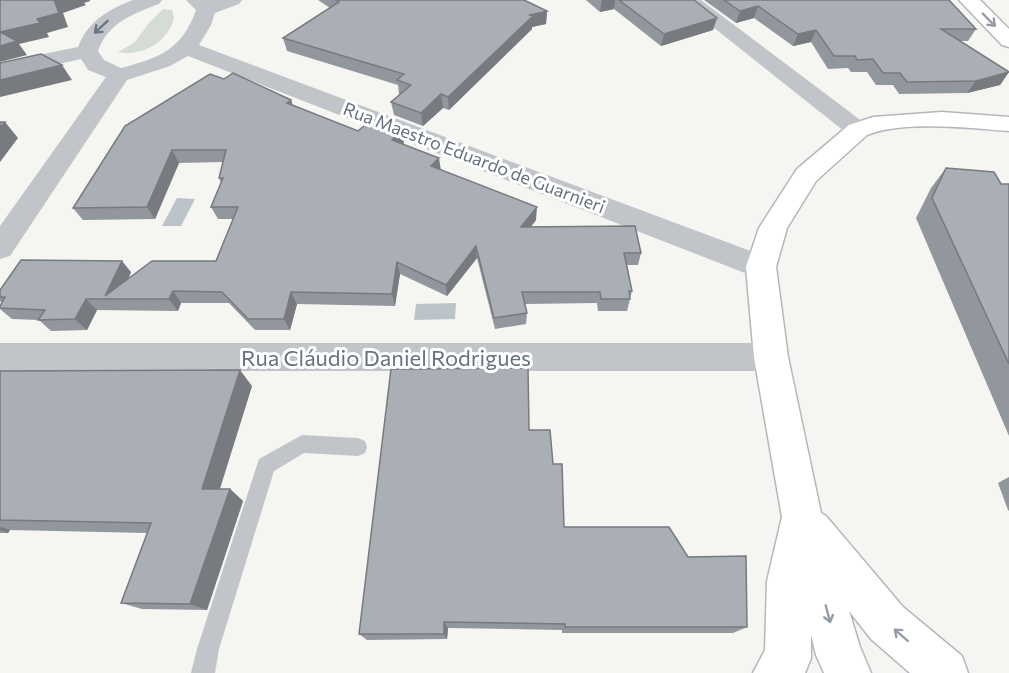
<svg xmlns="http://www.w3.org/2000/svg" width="1009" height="673" font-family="Commissioner,sans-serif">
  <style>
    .green { fill: #d5dcd4 }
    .water { fill: #bbc3c8 }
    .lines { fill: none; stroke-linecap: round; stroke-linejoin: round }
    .secondary-casing { stroke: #b4b7bc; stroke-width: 3 }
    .primary-casing { stroke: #b5b7bb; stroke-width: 3 }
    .lane { fill: #c1c4c8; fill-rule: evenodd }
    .street { fill: #c1c4c8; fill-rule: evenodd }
    .secondary { fill: #fff; fill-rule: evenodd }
    .primary { fill: #fff; fill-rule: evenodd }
    .wall { fill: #92969d }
    .shaded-wall { fill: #777a7f }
    .building { fill: #aaafb6; stroke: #777a7f; stroke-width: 1.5 }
    .oneway { stroke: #959ca7 }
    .oneway2 { stroke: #6c7585 }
    .labels { text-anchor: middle; stroke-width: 6; stroke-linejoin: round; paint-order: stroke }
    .far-street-label { font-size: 18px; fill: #677181; stroke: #fff }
    .street-label { font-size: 22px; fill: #677181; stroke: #fff }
  </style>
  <rect width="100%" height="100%" fill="#f5f5f2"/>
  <!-- green -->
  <path class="green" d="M163,9L172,10L174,18C168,42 142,57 118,52L135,42L149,23Z"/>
  <!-- water -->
  <path class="water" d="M177,198L195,199L181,226H162Z
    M456,303L455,319L414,320L416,304Z"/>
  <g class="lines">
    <!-- secondary casing -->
    <g class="secondary-casing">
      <path id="secondary" d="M959,0H980L1009,29V47L1002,45Z
        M942,112L1009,117V131C970,128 903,120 867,135L816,181L787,228L776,267L788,357L821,513L826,516L903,607L962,656L968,673H910L871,639L849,611L860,647L871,673H824L816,655L782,517L754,357L746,267L759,228L797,169L849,125L873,117Z"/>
    </g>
    <!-- primary casing -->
    <g class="primary-casing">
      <path id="primary" d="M802,497L816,503L822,517L811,581V658L805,673H753L765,650L767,581L782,517L788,503Z"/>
    </g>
    <!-- lane -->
    <path class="lane" d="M302,435L358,438L365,441L367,447L365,453L358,456L304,453L274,471L219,649L215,673H191L197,649L259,459Z"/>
    <!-- street -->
    <path class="street" d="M133,0H162L159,4C132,14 108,23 98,51L104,60L121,68C159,58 182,50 196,10L186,0H242L239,4L215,13L211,25L199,45L772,259L776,267L772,275L761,278L750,275L188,56L170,66L127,80L10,256L0,259V226L106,77L88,70L81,59L0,77V63L78,47C88,21 109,9 133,0Z
      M679,0H701L867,125L870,130L867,135L858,137L849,135Z
      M0,343H771L783,347L788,357L783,367L771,371H0Z"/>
    <!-- secondary -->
    <use href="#secondary" class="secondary"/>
    <!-- primary -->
    <use href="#primary" class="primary"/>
  </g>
  <!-- wall -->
  <path class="wall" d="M318,0H524L547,11L546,24L532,27V29L449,110L443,108L423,126L394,115L391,102L400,94H399L398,85L287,51L283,38L330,8Z
    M586,0H694L717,18L713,30L661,46L614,9L600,12Z
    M704,0H949L976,29L968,41H960L1009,72L1000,85L967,93L899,94L893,85H876L867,72H851L848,68L828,69L811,42L793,46L754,18L736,23Z
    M224,79L291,100L293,106L358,131L404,143L403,144L441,170L536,220L531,227L641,253L638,265H627L632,291L627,311H598L597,303L525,304L527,313L526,324L495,329L477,258L447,296L400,274L395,306L297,304L290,330H255L229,303H181L178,311L97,310L87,330L51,331L39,320L12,319L0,309V306L2,303L0,301V290L131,272L129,278L216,261L233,219H218L211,207L221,183L219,178L223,162L179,163L155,219L83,220L73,208Z
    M946,168L1001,184H1009V436L916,218L931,188Z
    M0,371L252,386L220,489H230L243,501L207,610L142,609L121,603L147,533L10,530L8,533H0Z
    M529,430L553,464L564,527L688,557L747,627L733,633H562V630L448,628L447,639L367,640L359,634Z
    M1009,477V511L1008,510L998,483Z"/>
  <!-- shaded-wall -->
  <path class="shaded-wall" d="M54,0H90V1L84,3L86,5L63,13L68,27L47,33L49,37L19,44L27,55L0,62V32Z
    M602,0H615L614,9L600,12Z
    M758,6L754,18L736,23L740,11Z
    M547,11L546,24L532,27V29L449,110L448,97L530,15Z
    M717,18L713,30L661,46L664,34Z
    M816,30L811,42L793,46L798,34Z
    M62,65L72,80L0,97V80Z
    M1009,72L1000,85L967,93L976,81Z
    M441,94L443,108L423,126L421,113Z
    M291,100L295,112L287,103Z
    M5,122L18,138L0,162V128Z
    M402,130L404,143L394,152L392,140Z
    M172,150L179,163L155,219L147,207Z
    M439,158L441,171L431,166Z
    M537,207L536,220L521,239V227Z
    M476,246L477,258L447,296L446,285Z
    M122,261L131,272L119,299L105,296Z
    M397,262L400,274L395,306L392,294Z
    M173,291L181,303L178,311L169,299Z
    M291,292L297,304L290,330L284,319Z
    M86,299L97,310L87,330L75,319Z
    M240,370L252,386L216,500L202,489Z
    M230,489L243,501L207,610L190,604Z
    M0,527L10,530L8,533L0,530Z
    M444,622L448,628L447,639L444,634Z"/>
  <!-- building -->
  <path class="building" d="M0,0H54L59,13L37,19L40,23L0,32L17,41L0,46Z
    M336,0H524L547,11L530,15L533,16L448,97L441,94L421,113L391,102L411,85L397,80L404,74L283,38L339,2Z
    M619,0H694L717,18L664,34Z
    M724,0H949L976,29H941L1009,72L976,81L907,82L900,73H883L873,59L857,60L855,56H834L816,30L798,34L758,6L740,11Z
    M41,54L62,65L0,80V63Z
    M233,73L291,100L287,103L358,131L372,119L402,130L392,140L439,158L431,166L537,207L521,227L635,226L641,253H624L632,291H629L630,299H601L600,292H522L527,313L494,318L476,246L446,285L397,262L392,294L291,292L284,319H248L222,292L173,291L169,299H86L75,319L38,320L45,310L0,308V306L5,297H0V290L21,260L122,261L105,296L152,261H216L238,207H211L223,178H219L226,150H172L147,207L73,208L125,126L210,74L224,79Z
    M0,122H5L0,128Z
    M946,168L994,172L1001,184H1009V364L932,198Z
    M528,368L529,430H550L553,464H562L564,527H669L688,557L746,556L747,627H565V624L444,622V634H359L391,369Z
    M240,370L202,489H230L190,604L121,603L151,523L0,520V371Z"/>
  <!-- one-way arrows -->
  <defs><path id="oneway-shaft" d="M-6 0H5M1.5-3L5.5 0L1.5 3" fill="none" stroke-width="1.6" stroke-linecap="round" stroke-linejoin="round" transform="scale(1.5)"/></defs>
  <g class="oneway">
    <use href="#oneway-shaft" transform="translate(989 20) rotate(46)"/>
    <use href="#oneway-shaft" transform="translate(828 614) rotate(75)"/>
    <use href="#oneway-shaft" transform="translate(901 635) rotate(-139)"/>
  </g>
  <use class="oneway2" href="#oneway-shaft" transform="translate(101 27) rotate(137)"/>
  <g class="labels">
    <!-- far-street labels -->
    <g class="far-street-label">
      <text transform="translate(474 158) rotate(21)" y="6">Rua Maestro Eduardo de Guarnieri</text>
    </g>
    <!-- street labels -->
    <g class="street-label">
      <text x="386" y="366">Rua Cláudio Daniel Rodrigues</text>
    </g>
  </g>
</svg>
